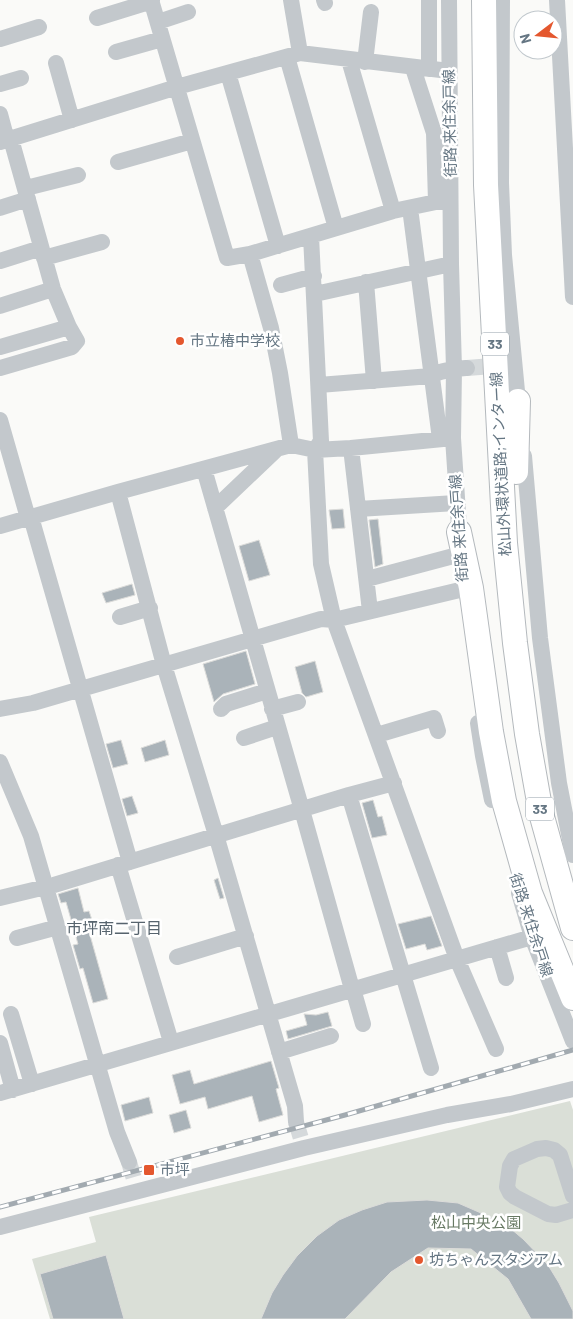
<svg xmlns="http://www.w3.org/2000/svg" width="573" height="1319" font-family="Barlow,'Noto Sans JP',sans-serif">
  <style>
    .green { fill: #dadfd7 }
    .building { fill: #aab3b9; stroke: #dcdcda }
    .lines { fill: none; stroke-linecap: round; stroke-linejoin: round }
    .minor-tunnel { stroke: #d5d9db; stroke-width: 16; stroke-dasharray: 16 8; stroke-linecap: butt }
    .highway-casing { stroke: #b4b9bd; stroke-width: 26 }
    .minor { stroke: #c3c8cc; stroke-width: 16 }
    .highway { stroke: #fff; stroke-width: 24 }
    .rail-casing { stroke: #a2aab0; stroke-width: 5 }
    .rail { stroke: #fff; stroke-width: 3; stroke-dasharray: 9; stroke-linecap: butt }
    .poi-dot { fill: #e4572e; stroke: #fff; stroke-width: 2 }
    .labels { text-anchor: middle; stroke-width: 5; stroke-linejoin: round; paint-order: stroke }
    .shield { fill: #fff; stroke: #939fa8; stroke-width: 1 }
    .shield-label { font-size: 14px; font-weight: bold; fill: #657683 }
    .street-label { font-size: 15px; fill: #657683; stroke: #fff }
    .poi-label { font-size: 15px; fill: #657683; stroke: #fff; text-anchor: start }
    .park-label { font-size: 15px; fill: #687a64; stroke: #fff }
    .neighbourhood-label { font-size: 16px; fill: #57646e; stroke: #fff }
  </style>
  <rect width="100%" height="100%" fill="#fafaf8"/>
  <!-- green -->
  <path class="green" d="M570,1101L573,1110V1319H50L32,1259L96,1242L89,1217Z"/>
  <!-- building -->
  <path class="building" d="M343,509L345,528L332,529L329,510Z
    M378,519L383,564L375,567L369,520Z
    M259,540L270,575L249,581L239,546Z
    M132,584L135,595L106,603L102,593Z
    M246,651L255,684L223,694L214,702L203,664Z
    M315,661L323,692L306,697L302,693L295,667Z
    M121,740L128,764L113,768L106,744Z
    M165,740L169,755L145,762L141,748Z
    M132,796L138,813L127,816L122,799Z
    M373,800L378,817L382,816L387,835L372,838L362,803Z
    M218,878L224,898L220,899L214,880Z
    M78,888L84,912L89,911L94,926L88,928L108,999L93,1003L83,968L80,969L73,945L78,944L66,902L61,903L58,894Z
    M431,916L442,946L427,950L425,944L406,949L398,924Z
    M328,1012L332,1026L288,1039L286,1031L307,1025L304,1014L316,1015Z
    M271,1061L279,1088L276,1089L283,1115L259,1122L252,1096L208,1109L205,1097L180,1104L172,1075L190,1070L194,1084Z
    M149,1097L153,1113L125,1121L121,1105Z
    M186,1110L191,1128L174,1133L169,1115Z
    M427,1200L458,1203L504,1223L523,1239L548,1265L559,1283L573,1311V1319H531L508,1279L471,1249L428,1248L391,1272L345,1319H261L272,1293L283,1275L297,1256L317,1236L339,1220L362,1210L387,1202Z
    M106,1255L124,1319H53L40,1274Z"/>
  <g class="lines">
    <!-- minor-tunnel -->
    <path class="minor-tunnel" d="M467,368L503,365
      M296,1122L302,1142
      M129,1162L136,1186"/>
    <!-- highway casing -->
    <g class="highway-casing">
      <path id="highway" d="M484,0L486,185L505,543L515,643L527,734L541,813L573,928
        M516,472L518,401
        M459,532L471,588L491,732L504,801L530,893L573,998"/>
    </g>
    <!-- minor -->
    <path class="minor" d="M151,0L227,258L250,254L393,211L436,202H450
      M291,0L300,53
      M324,0L325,3
      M449,0L451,264L454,369L453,438L460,542
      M502,0L501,183L504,255L519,412
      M557,0L573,297
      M97,18L152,1
      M158,22L188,12
      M0,39L39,27
      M116,52L162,39
      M287,57L336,228
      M349,60L393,211
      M365,62L371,12
      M56,63L72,120
      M413,68L434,133L436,202
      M429,69V0
      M228,73L278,246
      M0,84L21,78
      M0,114L7,140
      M0,142L177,87L300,53L449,71
      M118,162L192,141
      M26,188L78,175
      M0,208L28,199
      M410,208L440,439
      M311,236L321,441L315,450L321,564L334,620L457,959L496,1049
      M250,254L271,328L280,373L291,445
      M44,258L102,242
      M0,261L41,248
      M366,282L374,381
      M281,285L314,276
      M315,294L451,264
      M0,306L53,289
      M0,347L69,327
      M0,368L72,347L77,341L69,327L53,289L11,139
      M319,385L431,376C441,370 455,369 467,368
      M0,420L26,511L31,517L130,862
      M351,448L370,611
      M524,456L540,638L559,783L573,855
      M204,469L302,810L352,989
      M118,492L164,665L216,835L295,1106L296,1122
      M215,508L275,451
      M358,509L456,503
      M0,526L118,492L291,445L315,450L351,448L453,438
      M367,579L461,554
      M120,617L150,608
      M0,709L33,703L321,619L334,620L464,589
      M221,709L226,704L267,691
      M272,709L298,702
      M478,723L483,756L492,800
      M377,735L434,718L438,731
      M244,738L277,727
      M0,762L31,836L117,1132L129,1162
      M349,795L431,1068
      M118,865L171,1042
      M519,893L532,937L573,1041
      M0,898L54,885L349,795L394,783
      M17,938L58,927
      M497,947L506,978
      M177,957L246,936
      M353,989L363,1024
      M11,1014L32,1084
      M0,1043L13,1090
      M279,1052L331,1036
      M0,1093L532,937
      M573,1196L560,1155L554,1150L546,1148L537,1149L514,1159L510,1166L507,1187L510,1193L515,1197L548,1214L556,1215L573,1210
      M0,1227L304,1148L447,1115L511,1104L573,1089"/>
    <!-- highway -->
    <use href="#highway" class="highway"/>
    <!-- rail casing -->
    <g class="rail-casing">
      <path id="rail" d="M0,1207L345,1115L573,1050"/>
    </g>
    <!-- rail -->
    <use href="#rail" class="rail"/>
  </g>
  <!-- markers -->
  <g class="poi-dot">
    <circle cx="180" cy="341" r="5"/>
    <rect x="143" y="1164" width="12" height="12" rx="2.5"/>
    <circle cx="419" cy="1260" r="5"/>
  </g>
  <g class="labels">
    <!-- shield labels -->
    <g class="shield">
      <rect x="481" y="332.5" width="28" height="23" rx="4"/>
      <rect x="526" y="797.5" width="28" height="23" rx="4"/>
    </g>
    <g class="shield-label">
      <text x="495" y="349">33</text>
      <text x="540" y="814">33</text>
    </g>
    <!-- street labels -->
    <g class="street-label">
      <text transform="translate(450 123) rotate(-91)" y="5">街路 来住余戸線</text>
      <text transform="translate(501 464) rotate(-93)" y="5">松山外環状道路;インター線</text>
      <text transform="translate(459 528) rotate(-94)" y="5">街路 来住余戸線</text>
      <text transform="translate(531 925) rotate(72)" y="5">街路 来住余戸線</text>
    </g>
    <!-- poi labels -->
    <g class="poi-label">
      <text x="190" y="346">市立椿中学校</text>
      <text x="160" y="1175">市坪</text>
      <text x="429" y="1265">坊ちゃんスタジアム</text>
    </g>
    <!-- park labels -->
    <g class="park-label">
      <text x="476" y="1228">松山中央公園</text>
    </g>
    <!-- neighbourhood labels -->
    <g class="neighbourhood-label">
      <text x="114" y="934">市坪南二丁目</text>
    </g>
  </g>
  <!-- north arrow -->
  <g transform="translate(538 35) rotate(254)"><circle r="24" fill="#ffffff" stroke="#c1c8cd"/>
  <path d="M0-4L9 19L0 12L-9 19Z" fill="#e4572e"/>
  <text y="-8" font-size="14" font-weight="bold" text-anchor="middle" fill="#657683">N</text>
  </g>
</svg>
